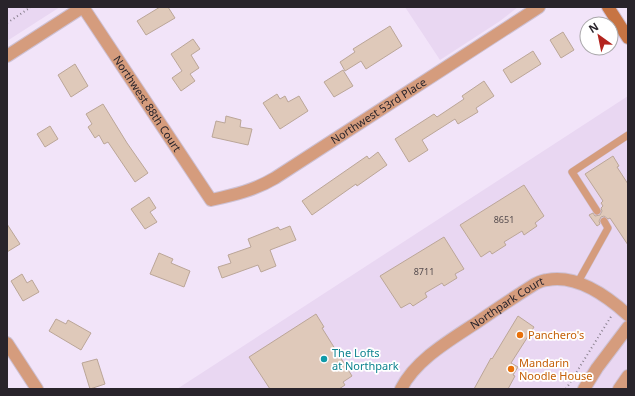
<svg xmlns="http://www.w3.org/2000/svg" width="635" height="396" font-family="'Noto Sans',sans-serif">
  <style>
    .built { fill: #e9d7f2 }
    .building { fill: #dfc9ba; stroke: #bba698 }
    .lines { fill: none; stroke-linecap: round; stroke-linejoin: round }
    .service-casing { stroke: #cec1d4; stroke-width: 8 }
    .minor-casing { stroke: #cec1d4; stroke-width: 14 }
    .tertiary-casing { stroke: #cec1d4; stroke-width: 14 }
    .secondary-casing { stroke: #cec1d4; stroke-width: 14 }
    .path { stroke: #89808e; stroke-width: 2; stroke-dasharray: 1 3; stroke-linecap: butt }
    .service { stroke: #d59c7d; stroke-width: 7 }
    .minor { stroke: #d59c7d; stroke-width: 12 }
    .tertiary { stroke: #d59c7d; stroke-width: 12 }
    .secondary { stroke: #c77443; stroke-width: 12 }
    .food-dot { fill: #e8710a; stroke: #fff; stroke-width: 1.5 }
    .culture-dot { fill: #0f9aa8; stroke: #fff; stroke-width: 1.5 }
    .labels { text-anchor: middle; stroke-width: 3.5; stroke-linejoin: round; paint-order: stroke }
    .number-label { font-size: 9px; fill: #564d4f }
    .street-label { font-size: 11px; fill: #29242b; stroke: #fff }
    .food-label { font-size: 11px; fill: #c56008; stroke: #fff; text-anchor: start }
    .culture-label { font-size: 11px; fill: #0d838f; stroke: #fff; text-anchor: start }
  </style>
  <rect width="100%" height="100%" fill="#f2e4f9"/>
  <!-- built -->
  <path class="built" d="M7,7H60L7,41Z
    M405,7H518L500,21L440,60Z
    M628,96V389H177Z"/>
  <!-- building -->
  <path class="building" d="M160,7H168L175,18L146,35L137,21Z
    M390,26L402,46L366,69L361,61L345,71L340,62L355,52L353,49Z
    M563,32L574,50L561,58L550,40Z
    M193,39L200,49L191,55L199,68L190,74L195,81L181,91L172,78L182,71L171,54Z
    M533,51L541,64L511,83L503,70Z
    M75,64L88,86L71,97L58,75Z
    M343,70L353,86L334,97L324,82Z
    M484,81L494,96L476,108L478,112L458,124L455,119L422,140L428,150L409,162L395,139L434,114L437,117L464,99L462,96Z
    M277,94L280,99L285,96L288,102L299,96L308,111L280,129L263,103Z
    M103,104L127,143L148,173L135,182L108,142L104,144L99,135L95,138L88,127L92,124L86,114Z
    M226,116L241,120L240,127L252,129L248,145L212,137L216,121L225,123Z
    M50,126L58,139L45,147L37,134Z
    M378,152L387,165L357,186L356,184L312,215L302,201L367,156L369,159Z
    M613,156L619,166L617,167L628,184V245L610,218L608,219L604,216L601,217L599,221L600,224L597,226L589,215L593,213L595,216L600,215L602,211L601,208L603,206L601,203L603,201L585,174Z
    M524,185L544,216L535,223L537,226L524,235L522,231L504,242L506,245L492,254L490,251L481,257L460,225Z
    M149,197L156,208L150,212L157,222L145,229L131,209Z
    M7,224L20,244L7,252Z
    M290,226L296,240L270,250L276,266L261,272L258,265L222,278L218,267L231,263L228,255L251,247L248,239L278,227L280,230Z
    M444,237L464,269L455,274L457,278L444,286L442,283L425,293L427,297L413,306L410,303L401,308L380,276Z
    M159,253L173,259L171,263L190,271L184,287L150,274Z
    M22,274L27,283L32,280L39,292L23,301L11,281Z
    M316,314L324,327L322,328L352,376L343,382L345,385L339,389H270L249,357Z
    M518,316L534,327L511,363L518,367L513,375L515,376L508,389H474L491,358L492,359Z
    M56,319L66,324L68,320L91,333L81,350L49,331Z
    M97,359L105,384L90,389L82,363Z"/>
  <g class="lines">
    <!-- service casing -->
    <g class="service-casing">
      <path id="service" d="M597,211L572,172L628,135
        M578,282L608,228L604,221"/>
    </g>
    <!-- minor casing -->
    <g class="minor-casing">
      <g id="minor">
        <path id="s1" d="M83,7L211,200C234,195 255,190 275,178L539,7"/>
        <path d="M7,343L37,389"/>
        <path id="s2" d="M401,389C416,359 452,339 479,321C498,308 516,296 535,284C539,282 543,280 547,280C577,274 607,296 628,315"/>
      </g>
    </g>
    <!-- tertiary casing -->
    <g class="tertiary-casing">
      <path id="tertiary" d="M7,56L83,7
        M584,389L597,368L628,327
        M619,389L628,376"/>
    </g>
    <!-- secondary casing -->
    <g class="secondary-casing">
      <path id="secondary" d="M608,7L628,38"/>
    </g>
    <!-- path -->
    <path class="path" d="M7,23L31,7
      M566,389L612,315"/>
    <!-- service -->
    <use href="#service" class="service"/>
    <!-- minor -->
    <use href="#minor" class="minor"/>
    <!-- tertiary -->
    <use href="#tertiary" class="tertiary"/>
    <!-- secondary -->
    <use href="#secondary" class="secondary"/>
  </g>
  <!-- markers -->
  <g class="food-dot">
    <circle cx="520" cy="335" r="4"/>
    <circle cx="511" cy="369" r="4"/>
  </g>
  <circle class="culture-dot" cx="324" cy="359" r="4"/>
  <g class="labels">
    <!-- number labels -->
    <g class="number-label">
      <text x="504" y="223">8651</text>
      <text x="424" y="275">8711</text>
    </g>
    <!-- street labels -->
    <g class="street-label">
      <text dy="4" stroke="none"><textPath href="#s1" startOffset="116">Northwest 88th Court</textPath></text>
      <text dy="4" stroke="none"><textPath href="#s1" startOffset="423">Northwest 53rd Place</textPath></text>
      <text dy="4" stroke="none"><textPath href="#s2" startOffset="138">Northpark Court</textPath></text>
    </g>
    <!-- food labels -->
    <g class="food-label">
      <text x="528" y="339">Panchero's</text>
      <text x="519" y="367">Mandarin<tspan x="519" dy="13">Noodle House</tspan></text>
    </g>
    <!-- culture labels -->
    <g class="culture-label">
      <text x="332" y="357">The Lofts<tspan x="332" dy="13">at Northpark</tspan></text>
    </g>
  </g>
  <!-- border -->
  <rect width="635" height="396" fill="none" stroke="#29242b" stroke-width="16"/>
  <!-- north arrow -->
  <g transform="translate(599 36) rotate(327)"><circle r="19" fill="#ffffff" stroke="#a9a7aa"/>
  <path d="M0-3L7 15L0 10L-7 15Z" fill="#b3241e"/>
  <text y="-6" font-size="11" font-weight="bold" text-anchor="middle" fill="#29242b">N</text>
  </g>
</svg>
